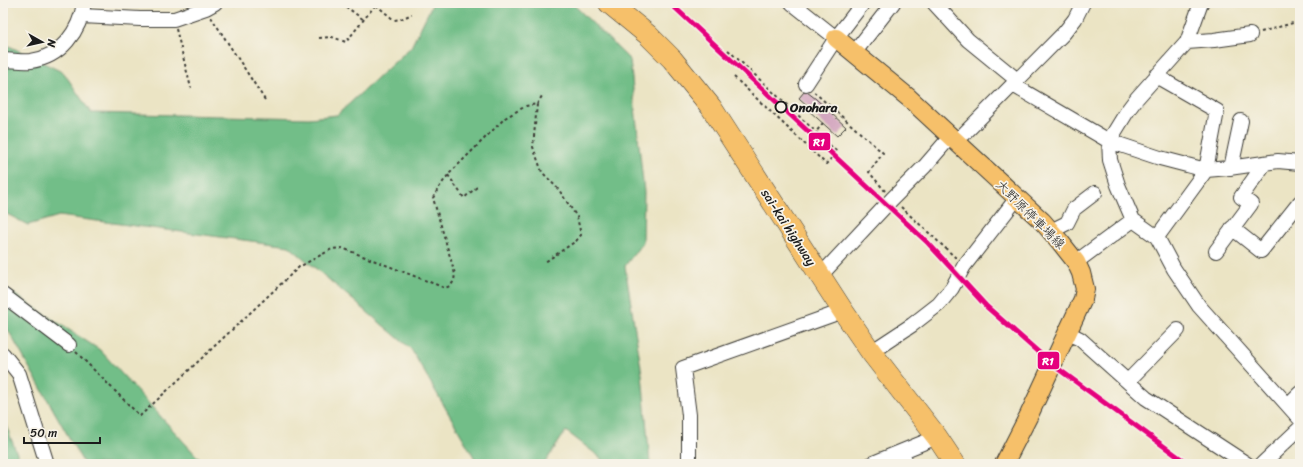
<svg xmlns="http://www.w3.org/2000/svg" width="1303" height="467" font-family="Sriracha,'Klee One',sans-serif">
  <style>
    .forest { fill: #72be88; stroke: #476d52 }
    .building { fill: #cb94b6 }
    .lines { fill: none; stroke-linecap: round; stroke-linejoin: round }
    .minor-casing { stroke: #3b3a35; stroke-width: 16 }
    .major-casing { stroke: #3b3a35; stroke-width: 20 }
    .highway-casing { stroke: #3b3a35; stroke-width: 22 }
    .path { stroke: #3b3a35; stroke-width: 2; stroke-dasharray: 3 3; stroke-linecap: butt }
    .minor { stroke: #fff; stroke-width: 14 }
    .major { stroke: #f6c06b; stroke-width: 18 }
    .highway { stroke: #f6c06b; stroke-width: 21 }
    .rail-1-casing { stroke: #f7f3e8; stroke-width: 8 }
    .rail-1 { stroke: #e5007d; stroke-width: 5 }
    .stop-dot { fill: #f7f3e8; stroke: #1c1c1c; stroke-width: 2 }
    .labels { text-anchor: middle; stroke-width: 3.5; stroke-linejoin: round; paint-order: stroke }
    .stop-label { font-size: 13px; font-weight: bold; fill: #1c1c1c; stroke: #f7f3e8; text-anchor: start }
    .street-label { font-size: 13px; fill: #1c1c1c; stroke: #f7f3e8 }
    .line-badge { stroke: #f7f3e8; stroke-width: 1.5 }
    .badge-label { font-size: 11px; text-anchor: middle; font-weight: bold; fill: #fff }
  </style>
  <rect width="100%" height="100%" fill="#f7f3e8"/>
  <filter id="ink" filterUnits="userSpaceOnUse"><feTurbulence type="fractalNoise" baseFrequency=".025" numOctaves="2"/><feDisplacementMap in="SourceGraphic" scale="8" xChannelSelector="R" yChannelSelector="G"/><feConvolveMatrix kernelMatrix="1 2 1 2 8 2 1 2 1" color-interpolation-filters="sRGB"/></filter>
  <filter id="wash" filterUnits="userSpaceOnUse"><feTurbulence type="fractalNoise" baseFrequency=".012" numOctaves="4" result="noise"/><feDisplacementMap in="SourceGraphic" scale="16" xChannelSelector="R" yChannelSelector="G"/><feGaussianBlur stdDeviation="0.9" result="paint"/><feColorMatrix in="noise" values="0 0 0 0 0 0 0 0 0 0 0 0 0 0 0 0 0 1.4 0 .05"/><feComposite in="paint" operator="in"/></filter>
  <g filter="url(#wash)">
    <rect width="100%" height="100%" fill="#ebe4c4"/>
    <!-- forest -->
    <path class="forest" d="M433,3H572L630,60L644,192L643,242L625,266L642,374L650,464H602L601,458L566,431L544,464H478L411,349L289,246L59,216L28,225L3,212V43L64,73L91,113L309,118L337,115L411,47Z
      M3,287L100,350L204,464H84L3,321Z
      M3,418L21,464H3Z"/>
    <g id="blocks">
      <!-- building -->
      <path class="building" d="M804,92H807L816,99L846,127L837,136L807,109L809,107L799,98Z"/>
    </g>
  </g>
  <g filter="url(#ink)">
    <use href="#blocks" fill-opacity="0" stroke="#3b3a35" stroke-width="1"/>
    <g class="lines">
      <!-- minor casing -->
      <g class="minor-casing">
        <path id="minor" d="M792,3L836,38
          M934,3L968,40L1017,80
          M82,16L140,19H174L206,8L215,3
          M1250,35L1214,40L1187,42L1137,98L1128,110L1109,141L1110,160L1118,185L1133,220L1157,237L1174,269L1199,306L1300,419
          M1187,42L1201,3
          M854,53L893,3
          M3,60C12,60 22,62 31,61C61,57 80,31 84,3
          M1156,76L1217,111L1206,170L1157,237
          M806,84L836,38L863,3
          M1013,85L1109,141L1160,158L1206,170L1229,168L1278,161L1300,163
          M957,141L1064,33L1075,19L1083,3
          M1231,168L1241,121
          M1232,228L1261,251L1300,202
          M1051,231L1067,223L1074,209L1095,193
          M1216,251L1251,204L1241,197L1265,163
          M1076,262L1133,220
          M820,276L892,199L925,166L951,136
          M3,295L69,345
          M1068,333L1080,339L1146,398L1247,464
          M871,352L912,325L939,304L952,288L964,266L1017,198
          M3,354L19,374L47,464
          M1128,381L1178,330
          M1288,405L1300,393
          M901,452L907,464
          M689,464V415L683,368L843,311
          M871,464L937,437
          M1262,464L1300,428"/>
      </g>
      <!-- major casing -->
      <g class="major-casing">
        <path id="major" d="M836,38L909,98L1042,221L1061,243L1076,262L1081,273L1085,289L1083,299L1029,415L1004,464"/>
      </g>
      <!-- highway casing -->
      <g class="highway-casing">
        <path id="highway" d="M609,3L648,35L672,59L711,107L843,311L871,352L937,437L955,464"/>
      </g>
      <!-- path -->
      <path class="path" d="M341,3L364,20
        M1283,3L1300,6
        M376,5L394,20L401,19L412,14
        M211,17L265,100
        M176,29L191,88
        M1261,32L1300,21
        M319,38L332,37L346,42L377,3
        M728,50L816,132
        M734,77L826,164L837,152L816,132L823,123
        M814,92L883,153L869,172L885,191
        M537,104L542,96
        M831,113L834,109
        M448,175L464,198L477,187
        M901,207L956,258
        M76,352L140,416L299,267L332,249L342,248L445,288C453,285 454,282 455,274L433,198L438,189L448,175L505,118L526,106L537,104L533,147L542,172L559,190L577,217L581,235L576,241L545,262"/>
      <!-- minor -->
      <use href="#minor" class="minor"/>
      <!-- major -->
      <use href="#major" class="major"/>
      <!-- highway -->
      <use href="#highway" class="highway"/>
      <!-- rail-1 casing -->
      <g class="rail-1-casing">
        <path id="rail-1" d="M670,3L928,243L987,307L1053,365L1188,464"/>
      </g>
      <!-- rail-1 -->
      <use href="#rail-1" class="rail-1"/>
    </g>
  </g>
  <!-- markers -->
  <circle class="stop-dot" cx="781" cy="107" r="5.5"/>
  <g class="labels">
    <!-- stop labels -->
    <g class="stop-label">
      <text x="790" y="112">Onohara</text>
    </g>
    <!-- street labels -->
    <g class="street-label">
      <text transform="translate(1031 214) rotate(45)" y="5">大野原停車場線</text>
      <text transform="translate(789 227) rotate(57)" y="5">sai-kai highway</text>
    </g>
  </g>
  <g class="line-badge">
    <rect x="808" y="132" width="23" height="19" rx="4" fill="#e5007d"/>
    <rect x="1037" y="351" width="23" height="19" rx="4" fill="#e5007d"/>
  </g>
  <g class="badge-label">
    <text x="819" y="146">R1</text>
    <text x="1048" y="365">R1</text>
  </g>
  <!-- margin -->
  <rect width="1303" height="467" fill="none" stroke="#f7f3e8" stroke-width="16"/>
  <!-- north arrow -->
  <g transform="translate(42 42) rotate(98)" stroke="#f7f3e8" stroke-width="3" paint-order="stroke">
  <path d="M0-3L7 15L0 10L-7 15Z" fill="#1c1c1c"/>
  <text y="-6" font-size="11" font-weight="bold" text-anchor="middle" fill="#1c1c1c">N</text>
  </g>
  <!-- scale -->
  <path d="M24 437v6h76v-6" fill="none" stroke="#1c1c1c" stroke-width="2"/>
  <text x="30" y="437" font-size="12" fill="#1c1c1c" stroke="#f7f3e8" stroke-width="3" paint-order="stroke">50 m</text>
</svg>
